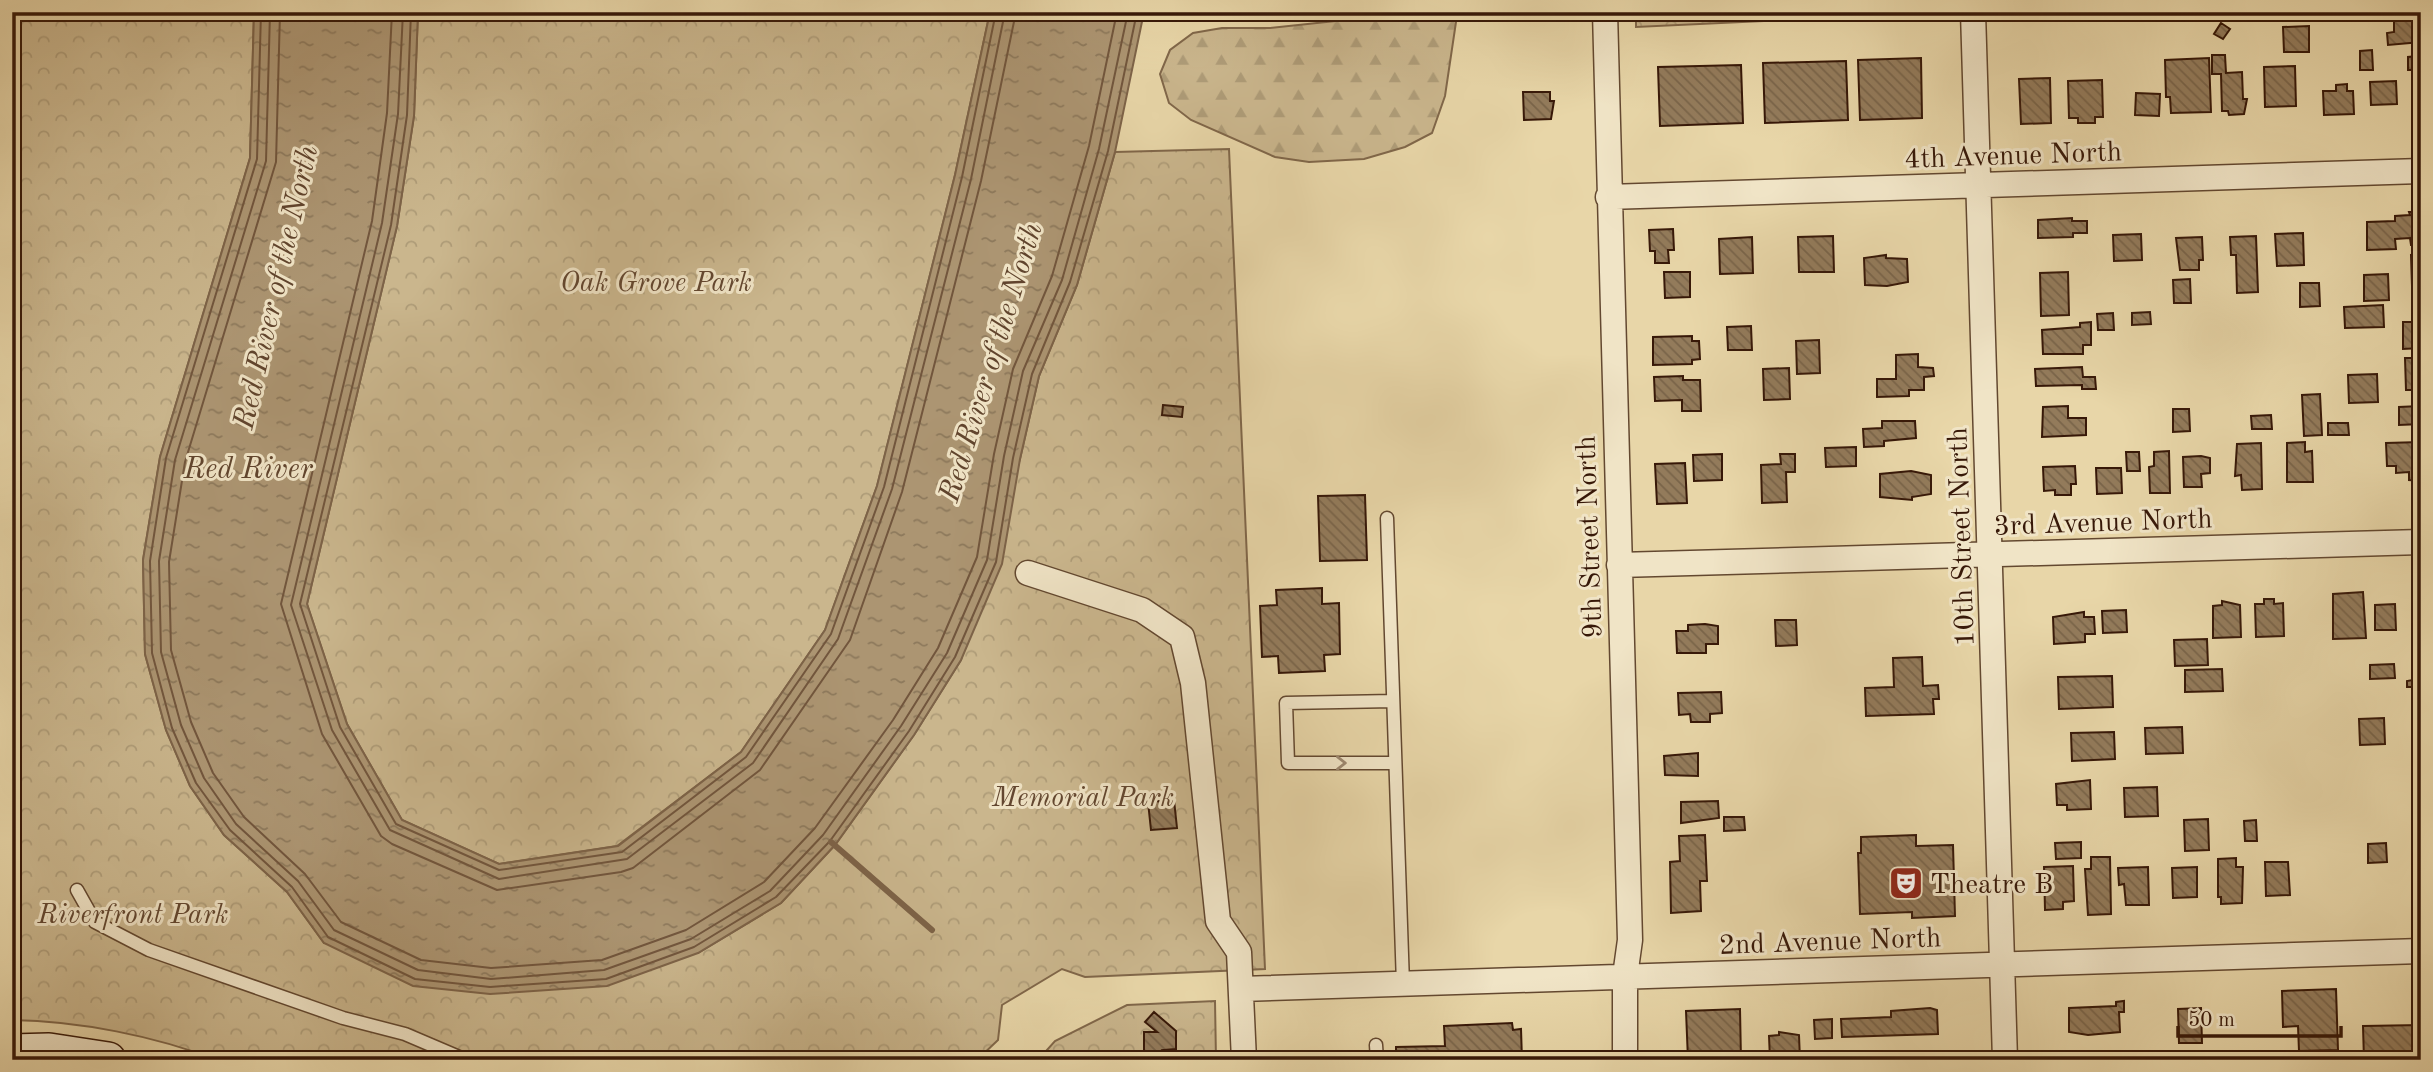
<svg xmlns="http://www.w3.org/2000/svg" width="2433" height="1072" font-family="'Old Standard TT',serif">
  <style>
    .forest { fill: url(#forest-firs); stroke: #80674a; stroke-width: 2 }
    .park { fill: url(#park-crowns); stroke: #80674a; stroke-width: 2 }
    .water { fill: url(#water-ripples); stroke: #7d6348; stroke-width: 2 }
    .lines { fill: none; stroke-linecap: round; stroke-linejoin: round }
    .shore { stroke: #72563d; stroke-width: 2 }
    .stream { stroke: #7d6348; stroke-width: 6 }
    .building { fill: url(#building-back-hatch); stroke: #371808; stroke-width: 2 }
    .service-casing { stroke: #634830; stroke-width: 15 }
    .minor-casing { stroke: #634830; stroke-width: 27 }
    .secondary-casing { stroke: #371808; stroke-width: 38 }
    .service { stroke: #f0e4c6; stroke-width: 12 }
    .minor { stroke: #f0e4c6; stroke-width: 24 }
    .secondary { stroke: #f0e4c6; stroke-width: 35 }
    .oneway { stroke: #9d8870 }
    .labels { text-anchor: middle; stroke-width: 6; stroke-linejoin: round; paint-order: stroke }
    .street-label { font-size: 28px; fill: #371808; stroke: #f0e4c6 }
    .park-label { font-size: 28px; font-style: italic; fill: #634730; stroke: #f0e4c6 }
    .poi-label { font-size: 28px; fill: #371808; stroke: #f0e4c6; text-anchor: start }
    .water-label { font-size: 30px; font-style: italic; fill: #60442d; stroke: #f0e4c6 }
  </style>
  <defs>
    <pattern id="forest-firs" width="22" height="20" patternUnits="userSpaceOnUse" patternTransform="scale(1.75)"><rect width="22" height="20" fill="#cab68d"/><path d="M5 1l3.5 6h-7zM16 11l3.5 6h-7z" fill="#ae9c78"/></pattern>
    <pattern id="park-crowns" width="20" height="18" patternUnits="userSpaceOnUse" patternTransform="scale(1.75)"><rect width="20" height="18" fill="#cab68d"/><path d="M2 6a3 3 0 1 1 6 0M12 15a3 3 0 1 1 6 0" fill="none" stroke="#ae9c78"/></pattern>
    <pattern id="water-ripples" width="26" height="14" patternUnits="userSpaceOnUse" patternTransform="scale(1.75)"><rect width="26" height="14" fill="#ac9572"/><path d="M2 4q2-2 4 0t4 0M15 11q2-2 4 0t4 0" fill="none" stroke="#8d795c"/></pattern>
    <pattern id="building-back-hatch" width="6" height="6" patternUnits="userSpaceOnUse" patternTransform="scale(1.75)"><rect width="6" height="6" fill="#937b5b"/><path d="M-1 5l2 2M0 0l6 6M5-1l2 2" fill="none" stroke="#796449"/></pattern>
  </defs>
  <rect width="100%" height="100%" fill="#e8d6a8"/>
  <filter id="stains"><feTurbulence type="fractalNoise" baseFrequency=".00286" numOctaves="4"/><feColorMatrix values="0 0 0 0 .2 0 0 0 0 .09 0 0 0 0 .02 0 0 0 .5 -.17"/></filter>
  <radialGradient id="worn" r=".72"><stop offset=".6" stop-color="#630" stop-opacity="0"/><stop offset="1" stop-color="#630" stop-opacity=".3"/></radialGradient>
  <!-- forest -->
  <path class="forest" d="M1420,12H1447L1456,22L1445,96L1432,133L1405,147L1364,159L1309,162L1275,157L1191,120L1169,103L1160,74L1170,50L1193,33L1222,28H1270Z"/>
  <!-- park -->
  <path class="park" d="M12,12H254L250,158L160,457L143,560L145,654L166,730L190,786L224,835L287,892L324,943L698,953L781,903L835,845L914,735L961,660L1020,459L1039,376L1077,285L1115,152L1229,149L1265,969L1085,977L1062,969L1002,1005L998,1040L977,1060H217C155,1036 79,1021 12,1020Z
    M418,12H990L955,175L877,486L825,630L741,752L617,846L499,864L402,820L347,724L307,604L397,226L414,116Z
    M1636,12H1783V20L1636,27Z
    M1215,1001L1216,1060H1038L1055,1041L1127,1005Z"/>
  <!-- water -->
  <path class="water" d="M254,12H418L414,116L397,226L307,604L347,724L402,820L499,864L618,846L741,752L825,630L877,486L955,175L990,12H1144L1115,152L1077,285L1039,376L1020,459L1002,564L961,660L914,735L835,845L781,903L698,953L607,986L490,994L413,986L324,943L287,892L224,835L190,786L166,730L145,654L143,560L160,457L250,158Z"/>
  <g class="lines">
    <!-- shore -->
    <path class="shore" d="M261,12L257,159L166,458L150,561L152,653L172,728L196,783L230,830L292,887L328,937L415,979L490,987L606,979L694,947L776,897L830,841L909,731L955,657L996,562L1013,458L1032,374L1070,282L1108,151L1137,12
      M270,12L266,161L175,460L159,561L161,652L181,725L204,778L236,824L298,881L334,930L418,970L491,979L604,970L691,939L770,891L823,835L901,726L947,653L987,560L1004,456L1023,371L1062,280L1099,149L1128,12
      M280,12L276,162L185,462L169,562L171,650L191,722L213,773L244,817L305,874L341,922L421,960L491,968L602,960L686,930L764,882L815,828L893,720L938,648L977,557L994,454L1013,369L1052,276L1089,146L1117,12
      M392,12L387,113L372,221L281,604L322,734L381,836L392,844L497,890L621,872L633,868L760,770L850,640L902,492L981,181L1016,12
      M403,12L398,114L382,223L291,605L332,730L390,830L499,879L627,859L753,763L838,639L892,489L971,179L1005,12
      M411,12L407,115L391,225L300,604L340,727L396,824L499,870L622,852L746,757L831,634L884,487L962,177L996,12"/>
    <!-- stream -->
    <path class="stream" d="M831,842L932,930"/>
  </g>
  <!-- building -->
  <path class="building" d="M2394,12H2421V42L2388,45L2387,33L2394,32Z
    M2221,23L2230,29L2223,39L2214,34Z
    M2309,26V52H2284L2283,27Z
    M2372,50L2373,70H2360V51Z
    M2418,51H2421V74L2418,70H2408V57L2418,56Z
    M2212,55H2225L2226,73L2242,72L2243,99H2247L2244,114L2229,115L2228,111H2222L2221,74H2212Z
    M1921,58L1922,118L1860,120L1858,60Z
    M2209,58L2211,112L2171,113L2170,97H2166L2165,60Z
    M1846,61L1848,120L1765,123L1763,63Z
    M1741,65L1743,123L1660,126L1658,67Z
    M2295,66L2296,106L2265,107L2264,67Z
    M2050,78L2051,123L2021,124L2019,79Z
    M2102,80L2103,117H2095V123H2078V118H2069L2068,81Z
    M2396,81L2397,104L2371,105L2370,82Z
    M2347,84V91H2353L2354,114L2324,115L2323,91H2336V85Z
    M1523,92H1550V101H1554L1551,119L1524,120Z
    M2136,93L2160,94L2159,116L2135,115Z
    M2409,212H2421V245H2411L2410,238L2395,239L2396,249L2367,250V222L2395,221V216L2410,215Z
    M2072,218V221H2087V233H2073V237L2038,238V220Z
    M1673,229L1674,250H1668L1669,263H1655V251H1650L1649,230Z
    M2303,233L2304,265L2277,266L2275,234Z
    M2141,234L2142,260L2114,261L2113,235Z
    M1833,236L1834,272H1799L1798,237Z
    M2256,236L2258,292L2237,293L2236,255H2231L2230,237Z
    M1752,237L1753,273L1720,274L1719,239Z
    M2202,237L2203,260H2199V270H2180L2176,238Z
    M2421,254V286H2412L2411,255Z
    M1886,255V258L1907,259L1908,282L1887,286L1865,285L1864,258Z
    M1664,272H1690V297L1665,298Z
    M2068,272L2069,315L2041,316L2040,273Z
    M2388,274L2389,300L2364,301V275Z
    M2190,279L2191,303H2174L2173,280Z
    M2300,283H2319L2320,306L2300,307Z
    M2383,305L2384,327L2345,328L2344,307Z
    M2150,312L2151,324L2132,325V313Z
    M2113,313L2114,330H2098L2097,314Z
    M2091,322V345H2083V354H2043L2042,330L2080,327V323Z
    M2403,322H2421V348L2403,349Z
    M1751,326L1752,350H1728L1727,327Z
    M1692,336V341H1699L1700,359L1692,360V364L1653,365V337Z
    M1819,340L1820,373L1797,374L1796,341Z
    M1918,354V367L1933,368L1934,376L1924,377V390H1909V396L1877,397V379H1896V355Z
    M2405,358H2421V390H2406Z
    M2082,367L2083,377H2095L2096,389H2082V385L2036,386L2035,369Z
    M1789,368L1790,399L1764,400L1763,369Z
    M2377,374L2378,402L2349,403L2348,375Z
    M1683,376V380H1700L1701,411H1682V400L1655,401L1654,377Z
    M2320,394L2322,435L2304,436L2302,395Z
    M1163,405L1183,407L1182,417L1162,415Z
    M2068,406V418H2086V435L2042,437L2043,407Z
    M2420,406L2421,424L2399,425V407Z
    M2173,409H2189L2190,431L2173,432Z
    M2271,415L2272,429H2252L2251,416Z
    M1882,421H1915L1916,438L1884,441V446L1864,447L1863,429L1882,428Z
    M2328,423H2348L2349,435H2328Z
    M2305,442V452L2312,451L2313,482H2287V443Z
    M2421,442V481L2409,480V472L2396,473V466H2387L2386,443Z
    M2261,443L2262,489L2242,490L2241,475L2235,476L2237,444Z
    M1856,447V466L1826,467L1825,448Z
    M2169,451L2170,493H2150L2149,467L2154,466V452Z
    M2126,452H2139L2140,471H2127Z
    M1722,454V480L1694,481L1693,455Z
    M1780,454H1795V472H1786L1787,502L1762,503L1761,465L1781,464Z
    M2201,456L2210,458V473L2201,474L2202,487H2184L2183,457Z
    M1685,463L1687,503L1657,504L1655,464Z
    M2075,466L2076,484H2071V495H2055V490L2044,491L2043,467Z
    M2096,468H2121L2122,493L2097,494Z
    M1911,471L1931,475V494L1912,497V500L1880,497V474Z
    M1365,495L1367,560L1320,561L1318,496Z
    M1322,588V604L1339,603L1340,654L1324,655L1325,671L1279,673L1278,656L1262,657L1260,606L1277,605L1276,590Z
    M2363,592L2366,638L2333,639V594Z
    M2264,599H2274V604L2283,603L2284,636L2256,637L2255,604H2264Z
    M2222,601L2240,605L2241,637L2213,638V606L2222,605Z
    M2395,604L2396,630H2375V605Z
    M2126,610L2127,632L2103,633L2102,611Z
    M2084,612V617H2094L2095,634H2085V642L2054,644L2053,617Z
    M1775,620H1796L1797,645L1776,646Z
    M1705,624L1718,626V644H1706V653H1677L1676,631H1688V625Z
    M2207,639L2208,665L2175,666L2174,640Z
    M1922,657L1923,686L1938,685L1939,699H1933L1934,714L1866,716L1865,688L1894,687L1893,658Z
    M2394,664L2395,678L2370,679V665Z
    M2222,669L2223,691L2185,692V670Z
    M2112,676L2113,707L2059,709L2058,677Z
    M2413,676H2421V701L2414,702V687H2407V681L2413,680Z
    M1721,692L1722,713L1710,714V722H1691L1690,714L1679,715L1678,693Z
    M2384,718L2385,744L2360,745L2359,719Z
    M2182,727L2183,753L2146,754L2145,728Z
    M2114,732L2115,759L2072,761L2071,733Z
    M1698,753V776L1665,775L1664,756Z
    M2090,780L2091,809L2067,810V805H2057L2056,784Z
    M2157,787L2158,816L2125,817L2124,788Z
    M1174,800L1177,828L1151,830L1148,802Z
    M1718,801L1719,818L1681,823V802Z
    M1724,817H1744L1745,830L1724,831Z
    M2208,819L2209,850L2185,851L2184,820Z
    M2256,820L2257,841H2245L2244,821Z
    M1705,835L1707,881H1700L1701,911L1671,913L1670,862L1680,861L1679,836Z
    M1916,835V846L1953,845L1955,916L1912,918V912L1860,914L1858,853H1861V837Z
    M2081,842V858L2056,859L2055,843Z
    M2386,843L2387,862L2368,863V844Z
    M2091,857H2110L2111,914L2088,915L2085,869H2091Z
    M2236,858V867H2243L2242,903L2221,904V897H2218V859Z
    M2265,862H2288L2290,895L2266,896Z
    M2073,866L2074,901L2063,902V909L2045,910L2044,867Z
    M2148,867L2149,905H2126L2124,884L2119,885L2118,868Z
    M2197,867V897L2173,898L2172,868Z
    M2336,989L2338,1050L2299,1051L2298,1026L2283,1027L2282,991Z
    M2124,1001V1012H2119L2120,1032L2088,1035L2069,1032V1008L2116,1006V1002Z
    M1930,1008L1937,1010L1938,1034L1842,1037L1841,1019L1891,1017V1011Z
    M2201,1008L2202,1043H2179L2178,1009Z
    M1740,1009L1741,1060H1688L1686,1011Z
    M1154,1012L1176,1031V1049L1163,1050L1174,1060H1155L1144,1051V1032H1157L1145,1022Z
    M1832,1019V1038L1815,1039L1814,1020Z
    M1512,1023L1513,1030L1521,1029L1522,1060H1396V1047L1445,1046L1444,1026Z
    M2421,1025V1060H2364L2363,1026Z
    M1779,1032L1799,1035L1800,1060H1770L1769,1036L1779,1035Z
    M2107,1051L2108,1057L2121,1056V1060H2076V1055Z"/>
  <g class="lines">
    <!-- service casing -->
    <g class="service-casing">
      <path id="service" d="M1387,518L1403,984
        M1393,701L1286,703L1288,763H1395
        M77,890L95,922L149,950L343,1018L405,1034L466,1060
        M1376,1045L1377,1060"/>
    </g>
    <!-- minor casing -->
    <g class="minor-casing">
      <path id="minor" d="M1605,12L1630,940L1625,976V1060
        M1973,12L2005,1060
        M1608,197L2421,171
        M1619,565L2421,542
        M1028,573L1142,610L1182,637L1193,683L1218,921L1239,952L1244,1060
        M1241,989L2421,951"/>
    </g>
    <!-- secondary casing -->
    <g class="secondary-casing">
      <path id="secondary" d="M12,1052L49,1051L108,1060"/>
    </g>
    <!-- service -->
    <use href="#service" class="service"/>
    <!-- minor -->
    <use href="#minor" class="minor"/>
    <!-- secondary -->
    <use href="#secondary" class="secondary"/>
  </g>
  <!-- one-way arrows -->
  <defs><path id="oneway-chevron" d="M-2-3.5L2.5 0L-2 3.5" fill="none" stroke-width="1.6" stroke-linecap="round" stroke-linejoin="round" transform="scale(1.75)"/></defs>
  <use class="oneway" href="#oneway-chevron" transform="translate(1341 763)"/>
  <!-- icons -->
  <defs>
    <g id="theatre-square" transform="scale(1.75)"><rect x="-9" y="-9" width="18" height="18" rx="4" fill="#8f2418" stroke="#f0e4c6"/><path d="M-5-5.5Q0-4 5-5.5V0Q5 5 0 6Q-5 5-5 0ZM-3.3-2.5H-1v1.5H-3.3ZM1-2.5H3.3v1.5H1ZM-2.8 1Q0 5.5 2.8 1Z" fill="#fff"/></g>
  </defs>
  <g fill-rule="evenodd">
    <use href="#theatre-square" x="1906" y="883"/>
  </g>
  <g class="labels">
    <!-- street labels -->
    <g class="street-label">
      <text transform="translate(2013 154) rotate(-2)" y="10">4th Avenue North</text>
      <text transform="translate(2103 521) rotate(-2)" y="10">3rd Avenue North</text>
      <text transform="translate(1588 537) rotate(-92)" y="10">9th Street North</text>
      <text transform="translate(1960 537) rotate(-92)" y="10">10th Street North</text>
      <text transform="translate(1830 940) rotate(-2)" y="10">2nd Avenue North</text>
    </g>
    <!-- park labels -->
    <g class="park-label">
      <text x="656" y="291">Oak Grove Park</text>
      <text x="1083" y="806">Memorial Park</text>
      <text x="133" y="923">Riverfront Park</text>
    </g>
    <!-- poi labels -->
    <g class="poi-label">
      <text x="1930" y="893">Theatre B</text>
    </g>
    <!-- water labels -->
    <g class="water-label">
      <text transform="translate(275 287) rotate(-77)" y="10">Red River of the North</text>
      <text transform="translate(990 362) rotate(-73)" y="10">Red River of the North</text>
      <text x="248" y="478">Red River</text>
    </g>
  </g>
  <!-- margin -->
  <rect width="2433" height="1072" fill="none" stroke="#e8d6a8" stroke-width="42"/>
  <rect x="14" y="14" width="2405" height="1044" fill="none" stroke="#371808" stroke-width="3.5"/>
  <rect x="21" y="21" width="2391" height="1030" fill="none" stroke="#371808" stroke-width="2"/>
  <!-- scale -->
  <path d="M2178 1026v10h163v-10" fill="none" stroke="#371808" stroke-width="3.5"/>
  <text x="2188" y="1026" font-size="21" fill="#371808" stroke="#f0e4c6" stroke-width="5" paint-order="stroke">50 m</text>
  <rect width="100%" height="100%" filter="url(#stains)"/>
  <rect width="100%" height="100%" fill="url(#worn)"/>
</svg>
